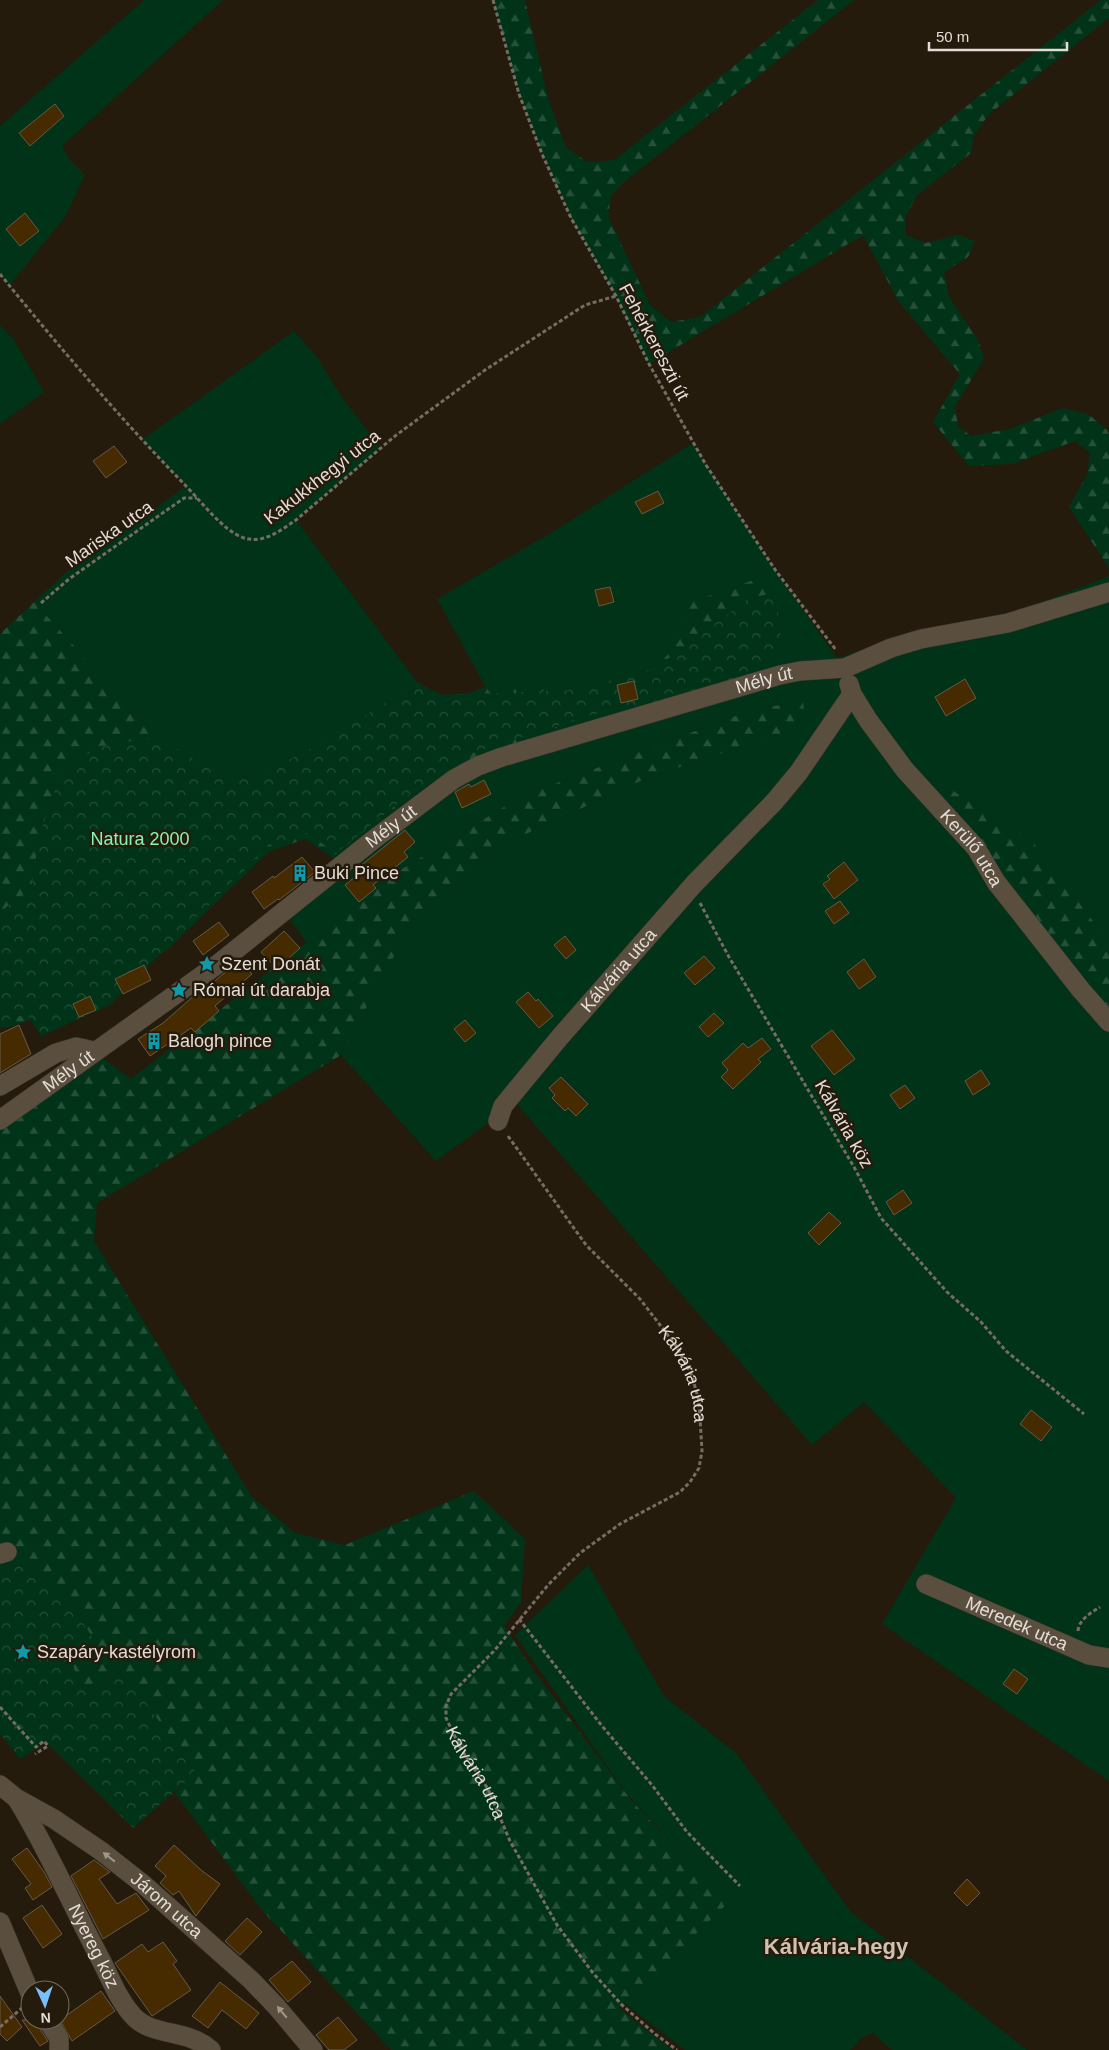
<svg xmlns="http://www.w3.org/2000/svg" width="1109" height="2050" font-family="Helvetica,sans-serif">
  <style>
    .green { fill: #003318 }
    .forest { fill: url(#forest-firs) }
    .park { fill: url(#park-crowns) }
    .building { fill: #472b00; stroke: #655949 }
    .lines { fill: none; stroke-linecap: round; stroke-linejoin: round }
    .minor-casing { stroke: #3d352f; stroke-width: 20 }
    .path { stroke: #766c61; stroke-width: 3; stroke-dasharray: 4 2.5; stroke-linecap: butt }
    .minor { stroke: #5a4e3f; stroke-width: 19 }
    .oneway { fill: #a0968a }
    .labels { text-anchor: middle; stroke-width: 5; stroke-linejoin: round; paint-order: stroke }
    .street-label { font-size: 18px; fill: #e5ddd5; stroke: #251b0d }
    .park-label { font-size: 18px; fill: #82f5ae; stroke: #251b0d }
    .poi-label { font-size: 18px; fill: #e5ddd5; stroke: #251b0d; text-anchor: start }
    .district-label { font-size: 22px; font-weight: bold; fill: #d0c1b0; stroke: #251b0d }
  </style>
  <defs>
    <pattern id="forest-firs" width="22" height="20" patternUnits="userSpaceOnUse" patternTransform="scale(1.25)"><rect width="22" height="20" fill="#003318"/><path d="M5 1l3.5 6h-7zM16 11l3.5 6h-7z" fill="#255039"/></pattern>
    <pattern id="park-crowns" width="20" height="18" patternUnits="userSpaceOnUse" patternTransform="scale(1.25)"><rect width="20" height="18" fill="#003318"/><path d="M2 6a3 3 0 1 1 6 0M12 15a3 3 0 1 1 6 0" fill="none" stroke="#255039"/></pattern>
  </defs>
  <rect width="100%" height="100%" fill="#251b0d"/>
  <!-- green -->
  <path class="green" d="M144,0H223L62,146L70,160L85,175L65,217L9,286L0,274V126Z
    M0,325L14,340L44,392L0,424Z
    M294,331L317,357L343,399L381,448L296,520L418,683L317,745L257,777L223,776L157,737L34,602L64,574L186,486L142,440Z
    M693,443L776,571L837,658L916,632L1024,609L1109,576V1781L882,1624L956,1498L864,1402L812,1445L516,1103L436,1161L341,1055L407,932L500,846L647,778L805,725L803,702L754,709L522,796L397,872L307,943L284,912L339,866L332,857L378,820L458,766L517,744L437,599L554,531Z
    M588,1565L664,1696L737,1754L851,1912L1027,2050H892L873,2033L861,2038L851,2050H685L624,2003L727,1903L627,1794L515,1635Z"/>
  <!-- forest -->
  <path class="forest" d="M493,0H525L548,98L566,147L587,162L614,160L818,0H854L624,182L611,196L608,216L650,305L671,322L700,317L1101,0H1109V18L988,115L974,136L971,153L917,195L905,218L906,235L926,243L958,235L975,241L968,257L944,272L949,297L978,340L984,358L955,407L958,426L971,436L1010,429L1063,408L1088,414L1107,430L1109,435V568L1069,507L1087,474L1090,453L1075,441L1012,464L969,466L933,422L960,374L899,302L863,235L649,364L616,296L571,218L542,154L519,94Z
    M765,576L776,592L781,638L759,668L706,692L590,715L458,766L378,820L332,857L305,839L268,852L166,951L70,1004L14,1026L0,1028V634L34,602L157,737L223,776L257,777L317,745L418,683L442,695L467,694L485,687L577,690L654,669L672,650L684,633L685,604Z
    M803,702L806,725L647,778L500,846L407,932L341,1055L97,1203L94,1241L252,1497L295,1533L345,1545L474,1491L525,1539L521,1603L504,1626L534,1671L631,1800L728,1903L619,2008L672,2050H391L262,1910L175,1793L195,1773L144,1700L119,1673L93,1689L78,1683L73,1665L98,1646L81,1620L13,1544L0,1543V1120L94,1051L131,1079L397,872L522,796L754,709Z
    M950,789L1032,841L1109,942V1009L941,805Z"/>
  <!-- park -->
  <path class="park" d="M776,592L781,638L759,668L732,684L706,692L590,715L454,759L336,853L307,833L268,845L110,1005L41,1036L27,1014L0,1022V912L31,888L39,837L61,771L100,746L157,737L223,776L257,777L317,745L418,683L442,695L577,690L654,669L748,599Z
    M0,1543L13,1544L81,1620L98,1646L73,1665L78,1683L94,1689L119,1673L144,1700L196,1773L133,1828L46,1742L20,1759L0,1734Z"/>
  <!-- building -->
  <path class="building" d="M55,104L64,116L30,146L19,133Z
    M25,213L39,231L20,246L6,229Z
    M114,446L127,462L106,478L93,461Z
    M658,491L664,503L642,514L635,502Z
    M610,587L614,602L599,606L595,590Z
    M965,679L976,698L946,716L935,697Z
    M634,681L638,699L621,703L617,685Z
    M484,780L491,794L462,808L455,792L469,784L471,787Z
    M405,830L415,842L404,852L408,857L373,885L376,888L359,902L345,885L362,871L359,867Z
    M302,857L315,872L279,900L278,899L264,909L252,892L273,876L274,878Z
    M844,862L858,880L834,899L823,884L830,879L827,876Z
    M840,901L849,913L834,924L825,911Z
    M219,922L229,935L203,955L193,941Z
    M284,931L300,948L277,969L261,952Z
    M565,936L576,950L566,959L554,945Z
    M704,956L715,968L695,985L684,973Z
    M864,959L876,977L859,989L847,972Z
    M240,960L252,974L215,1006L219,1011L195,1032L191,1028L150,1056L138,1039L163,1023L198,992L204,990Z
    M144,965L151,980L123,994L115,979Z
    M528,992L536,1001L538,999L553,1016L539,1028L516,1002Z
    M90,996L96,1010L79,1017L73,1004Z
    M714,1013L724,1023L708,1037L699,1027Z
    M465,1020L476,1033L465,1042L454,1029Z
    M19,1025L31,1054L0,1073V1034Z
    M832,1030L855,1059L834,1075L811,1046Z
    M762,1038L771,1049L758,1059L761,1062L733,1089L721,1077L728,1070L722,1063L743,1043L748,1048Z
    M981,1070L990,1084L973,1095L965,1081Z
    M561,1077L588,1104L576,1116L568,1108L565,1111L552,1098L555,1095L549,1088Z
    M905,1085L915,1098L900,1109L890,1095Z
    M903,1190L912,1203L894,1215L886,1202Z
    M829,1212L841,1223L819,1245L808,1233Z
    M1031,1410L1052,1427L1041,1441L1020,1424Z
    M1014,1669L1028,1679L1017,1694L1003,1684Z
    M174,1845L201,1870L220,1884L196,1916L179,1891L173,1895L160,1883L166,1876L155,1866Z
    M27,1848L44,1872L52,1887L33,1900L25,1888L31,1884L12,1859Z
    M94,1860L110,1872L99,1879L117,1904L136,1893L149,1910L103,1939L71,1876Z
    M967,1879L980,1893L967,1906L954,1893Z
    M42,1905L62,1934L43,1948L23,1918Z
    M247,1918L262,1932L240,1955L225,1941Z
    M163,1942L177,1961L173,1964L191,1990L152,2016L115,1963L142,1944L148,1952Z
    M292,1961L311,1982L288,2002L269,1980Z
    M220,1982L259,2013L246,2029L222,2010L208,2028L192,2016Z
    M101,1991L115,2011L72,2041L60,2020Z
    M0,1996L22,2027L7,2041L0,2034Z
    M338,2017L357,2040L344,2050H329L316,2035Z
    M22,2020H36L38,2026L48,2041L40,2046Z"/>
  <g class="lines">
    <!-- minor casing -->
    <g class="minor-casing">
      <g id="minor">
        <path id="s2" d="M849,684L852,694L868,720L905,770L976,848L996,882L1081,990L1109,1022"/>
        <path d="M0,1086L56,1053L76,1047L94,1051"/>
        <path id="s3" d="M0,1120L218,964L373,840L454,779L478,766L502,757L780,675L800,671L845,668L891,648L921,639L1008,623L1109,592"/>
        <path id="s4" d="M498,1121L503,1106L560,1037L694,884L775,801L799,772L852,694"/>
        <path d="M0,1554L7,1552"/>
        <path id="s5" d="M926,1584L1089,1655L1109,1658"/>
        <path id="s6" d="M0,1785L16,1798L54,1819L101,1851L143,1884L251,1980L276,2006L313,2050"/>
        <path id="s7" d="M17,1799C49,1851 73,1908 102,1962C111,1980 120,2003 135,2018C155,2037 188,2029 211,2050"/>
        <path d="M0,1922L30,1993"/>
        <path d="M47,2020L59,2038V2050"/>
      </g>
    </g>
    <!-- path -->
    <g class="path">
      <path d="M493,0L519,94L542,154L571,218L616,296L649,364L706,465L776,571L836,650"/>
      <path d="M0,274C59,347 120,418 185,485C201,501 223,531 244,538C264,544 281,530 296,520L395,436L485,370L585,305L616,296"/>
      <path d="M41,603L69,579L184,498H197"/>
      <path d="M700,903L729,957L854,1167L881,1218L947,1292L981,1322L1006,1351L1084,1414"/>
      <path id="s1" d="M508,1136L586,1245L640,1299L677,1347L692,1376L699,1401L702,1451L699,1468L690,1482L680,1492L620,1524L580,1553L548,1585L494,1651L451,1694L446,1706V1718L461,1749L488,1789L510,1841L557,1925L593,1973L622,2005L655,2034L677,2050"/>
      <path d="M519,1619L602,1726L652,1785L687,1832L740,1886"/>
      <path d="M1078,1631C1079,1619 1091,1613 1100,1607"/>
      <path d="M0,1707L36,1747L44,1741L48,1746L35,1754"/>
      <path d="M0,2027L22,2008"/>
    </g>
    <!-- minor -->
    <use href="#minor" class="minor"/>
  </g>
  <!-- one-way arrows -->
  <defs><path id="oneway-solid" d="M-6-.8H1V-3.2L6.5 0L1 3.2V.8H-6Z" transform="scale(1.25)"/></defs>
  <g class="oneway">
    <use href="#oneway-solid" transform="translate(109 1857) rotate(-142)"/>
    <use href="#oneway-solid" transform="translate(282 2012) rotate(-130)"/>
  </g>
  <!-- icons -->
  <defs>
    <g id="building-bare" transform="scale(1.35)"><path d="M-4-6H4V6H1V3H-1V6H-4ZM-2.5-4.3h1.7v1.8h-1.7ZM.8-4.3h1.7v1.8H.8ZM-2.5-1h1.7V.8h-1.7ZM.8-1h1.7V.8H.8Z" fill="#0f9aa8" stroke="#251b0d" stroke-width="2.5" paint-order="stroke"/></g>
    <g id="sight-bare" transform="scale(1.35)"><path d="M0-6L1.8-2.2L6-1.7L2.9 1.2L3.7 5.4L0 3.3L-3.7 5.4L-2.9 1.2L-6-1.7L-1.8-2.2Z" fill="#0f9aa8" stroke="#251b0d" stroke-width="2.5" paint-order="stroke"/></g>
  </defs>
  <g fill-rule="evenodd">
    <use href="#building-bare" x="300" y="873"/>
    <use href="#sight-bare" x="207" y="964"/>
    <use href="#sight-bare" x="179" y="990"/>
    <use href="#building-bare" x="154" y="1041"/>
    <use href="#sight-bare" x="23" y="1652"/>
  </g>
  <g class="labels">
    <!-- street labels -->
    <g class="street-label">
      <text transform="translate(654 342) rotate(62)" y="6">Fehérkereszti út</text>
      <text transform="translate(322 477) rotate(-38)" y="6">Kakukkhegyi utca</text>
      <text transform="translate(109 534) rotate(-35)" y="6">Mariska utca</text>
      <text dy="6" stroke="none"><textPath href="#s3" startOffset="894">Mély út</textPath></text>
      <text dy="6" stroke="none"><textPath href="#s3" startOffset="489">Mély út</textPath></text>
      <text dy="6" stroke="none"><textPath href="#s2" startOffset="206">Kerülő utca</textPath></text>
      <text dy="6" stroke="none"><textPath href="#s4" startOffset="194">Kálvária utca</textPath></text>
      <text dy="6" stroke="none"><textPath href="#s3" startOffset="84">Mély út</textPath></text>
      <text transform="translate(844 1124) rotate(60)" y="6">Kálvária köz</text>
      <text dy="6" stroke="none"><textPath href="#s1" startOffset="299">Kálvária utca</textPath></text>
      <text dy="6" stroke="none"><textPath href="#s5" startOffset="99">Meredek utca</textPath></text>
      <text dy="6" stroke="none"><textPath href="#s1" startOffset="824">Kálvária utca</textPath></text>
      <text dy="6" stroke="none"><textPath href="#s6" startOffset="206">Járom utca</textPath></text>
      <text dy="6" stroke="none"><textPath href="#s7" startOffset="166">Nyereg köz</textPath></text>
    </g>
    <!-- park labels -->
    <g class="park-label">
      <text x="140" y="845">Natura 2000</text>
    </g>
    <!-- poi labels -->
    <g class="poi-label">
      <text x="314" y="879">Buki Pince</text>
      <text x="221" y="970">Szent Donát</text>
      <text x="193" y="996">Római út darabja</text>
      <text x="168" y="1047">Balogh pince</text>
      <text x="37" y="1658">Szapáry-kastélyrom</text>
    </g>
    <!-- district labels -->
    <g class="district-label">
      <text x="836" y="1954">Kálvária-hegy</text>
    </g>
  </g>
  <!-- north arrow -->
  <g transform="translate(45 2005) rotate(177)"><circle r="24" fill="#251b0d" stroke="#72695d"/>
  <path d="M0-4L9 19L0 12L-9 19Z" fill="#79bff8"/>
  <text y="-8" font-size="14" font-weight="bold" text-anchor="middle" fill="#e5ddd5">N</text>
  </g>
  <!-- scale -->
  <path d="M929 42v8h138v-8" fill="none" stroke="#e5ddd5" stroke-width="2.5"/>
  <text x="936" y="42" font-size="15" fill="#e5ddd5" stroke="#251b0d" stroke-width="4" paint-order="stroke">50 m</text>
</svg>
